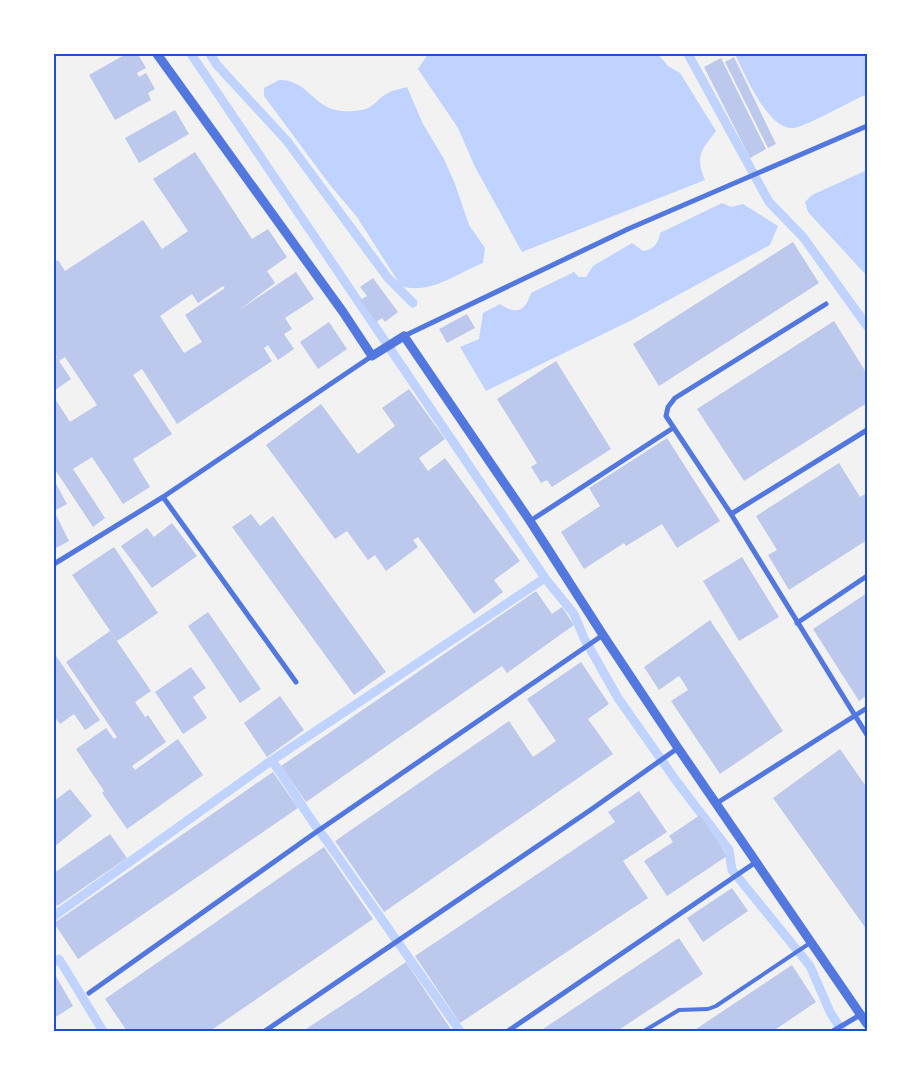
<svg xmlns="http://www.w3.org/2000/svg" width="921" height="1085" font-family="Rubik,sans-serif">
  <style>
    .water { fill: #bfd3fe }
    .lines { fill: none; stroke-linecap: round; stroke-linejoin: round }
    .stream { stroke: #bfd3fe; stroke-width: 9 }
    .building { fill: #bdc9ec; fill-rule: evenodd }
    .service { stroke: #5277de; stroke-width: 4 }
    .minor { stroke: #5277de; stroke-width: 5 }
    .tertiary { stroke: #5277de; stroke-width: 9 }
    .neatline { fill: none; stroke: #1d4ed8; stroke-width: 2 }
  </style>
  <rect width="100%" height="100%" fill="#f2f2f2"/>
  <!-- water -->
  <path class="water" d="M428,54H658L668,66L680,73L716,131C701,151 695,155 705,180L522,252L475,167L458,128L418,69Z
    M735,54H867V94C851,101 809,125 794,128C768,131 745,74 735,54Z
    M279,80C315,80 311,119 362,110C374,108 379,97 388,93C393,90 401,89 407,87L423,124L444,159L455,184L469,225L485,248L483,263C455,274 431,295 401,286L357,217L330,185L264,96V88Z
    M867,170V276L808,212L805,202L812,195Z
    M722,203L731,207L743,204L778,226L770,245L632,320L486,391L460,347L479,339L483,313L500,304C516,315 525,312 531,293L574,272L579,277H586L593,266L632,243L643,251C653,250 659,243 660,233Z"/>
  <g class="lines">
    <!-- stream -->
    <path class="stream" d="M191,54L545,578L574,614L584,638L618,698L677,782L729,850L732,870L810,966L830,1012L842,1031
      M210,54L217,65L287,141L388,278L413,303
      M688,54L769,202L803,237L867,326
      M272,761C292,788 306,815 327,841L460,1031
      M54,916L268,763L545,578
      M54,962L59,959L103,1031"/>
  </g>
  <!-- building -->
  <path class="building" d="M126,54H138L146,68L137,73L139,77L146,73L155,89L148,93L151,100L115,120L89,75Z
    M734,57L776,144L768,148L725,62Z
    M721,58L766,149L750,158L704,67Z
    M175,110L189,134L139,163L125,138Z
    M195,152L252,239L268,229L287,257L267,271L275,283L239,310L296,272L314,299L285,318L292,329L284,334L294,349L278,360L268,345L264,348L272,361L177,424L142,369L133,375L172,434L133,459L150,487L123,504L92,457L73,469L105,518L93,527L54,468V397L70,422L97,405L65,357L59,361L71,379L54,391V360L57,357L54,352V263L58,260L65,271L143,220L162,249L188,231L153,179ZM223,286L225,288L185,315L202,342L184,353L160,316L192,294L198,303Z
    M793,242L819,283L659,386L633,344Z
    M373,278L398,312L385,322L382,318L376,322L360,300L367,296L360,287Z
    M467,314L475,328L447,343L439,329Z
    M834,321L867,374V403L744,481L697,409Z
    M329,322L347,349L318,369L300,342Z
    M556,361L611,449L552,487L547,480L541,483L531,467L537,463L497,399Z
    M409,389L445,439L419,458L428,471L445,458L520,561L494,580L503,592L474,614L418,537L413,540L418,547L386,571L375,555L368,560L347,531L335,539L266,445L321,404L358,454L395,426L382,408Z
    M667,438L720,521L677,548L662,524L626,546L624,543L584,569L561,532L600,506L589,488Z
    M839,463L860,497L867,493V540L789,590L768,555L777,550L756,516Z
    M54,480L67,504L54,511Z
    M54,511L69,541L54,549Z
    M251,514L260,526L273,516L386,672L354,695L232,527Z
    M172,523L197,556L152,588L121,546L147,528L154,537Z
    M114,547L158,613L117,641L72,575Z
    M742,557L779,617L739,641L703,581Z
    M536,591L552,614L562,607L574,625L507,673L502,666L306,802L281,766Z
    M867,593V695L859,701L813,629Z
    M208,612L261,689L240,703L188,626Z
    M710,620L783,731L720,774L671,701L688,690L682,680L679,676L659,690L644,667Z
    M110,631L151,691L135,702L145,717L131,726L148,715L166,742L132,766L135,770L178,739L203,775L127,829L102,793L104,791L76,749L106,728L114,739L117,737L66,662Z
    M54,653L100,720L85,730L74,714L60,724L54,716Z
    M581,662L609,704L588,719L613,754L384,912L335,841L509,721L533,757L556,741L527,699Z
    M191,667L206,688L193,697L207,718L183,734L155,692Z
    M280,696L304,730L267,757L244,723Z
    M840,749L867,788V930L773,798Z
    M273,772L298,808L78,959L54,923Z
    M70,789L92,816L54,847V801Z
    M639,791L667,832L623,861L648,898L460,1023L415,956L615,822L608,812Z
    M700,815L727,856L667,896L644,861L673,842L669,836Z
    M110,834L127,858L57,906L54,901V873Z
    M324,847L373,919L210,1031H127L105,999Z
    M732,888L748,911L703,942L687,918Z
    M679,938L703,974L664,1000L617,1031H540Z
    M406,962L452,1031H303L359,994Z
    M792,965L816,1002L785,1023L773,1031H693Z
    M54,973L73,1006L54,1018Z"/>
  <g class="lines">
    <!-- service -->
    <path class="service" d="M644,1031L679,1010L708,1009L716,1006L810,943"/>
    <!-- minor -->
    <path class="minor" d="M826,304L675,398L668,407L666,416L731,514L867,735
      M404,336L628,229L867,126
      M163,497L296,682
      M731,514L867,430
      M530,521L673,428
      M54,564L163,497L372,356
      M797,623L867,576
      M717,803L867,708
      M89,993L312,835L603,635
      M265,1031L589,811L678,748
      M508,1031L756,862
      M833,1031L860,1015"/>
    <!-- tertiary -->
    <path class="tertiary" d="M157,54L343,312L372,356L404,336L530,521L603,635L678,748L867,1024"/>
  </g>
  <!-- border -->
  <rect width="921" height="1085" fill="none" stroke="#ffffff" stroke-width="110"/>
  <rect x="55" y="55" width="811" height="975" class="neatline"/>
</svg>
